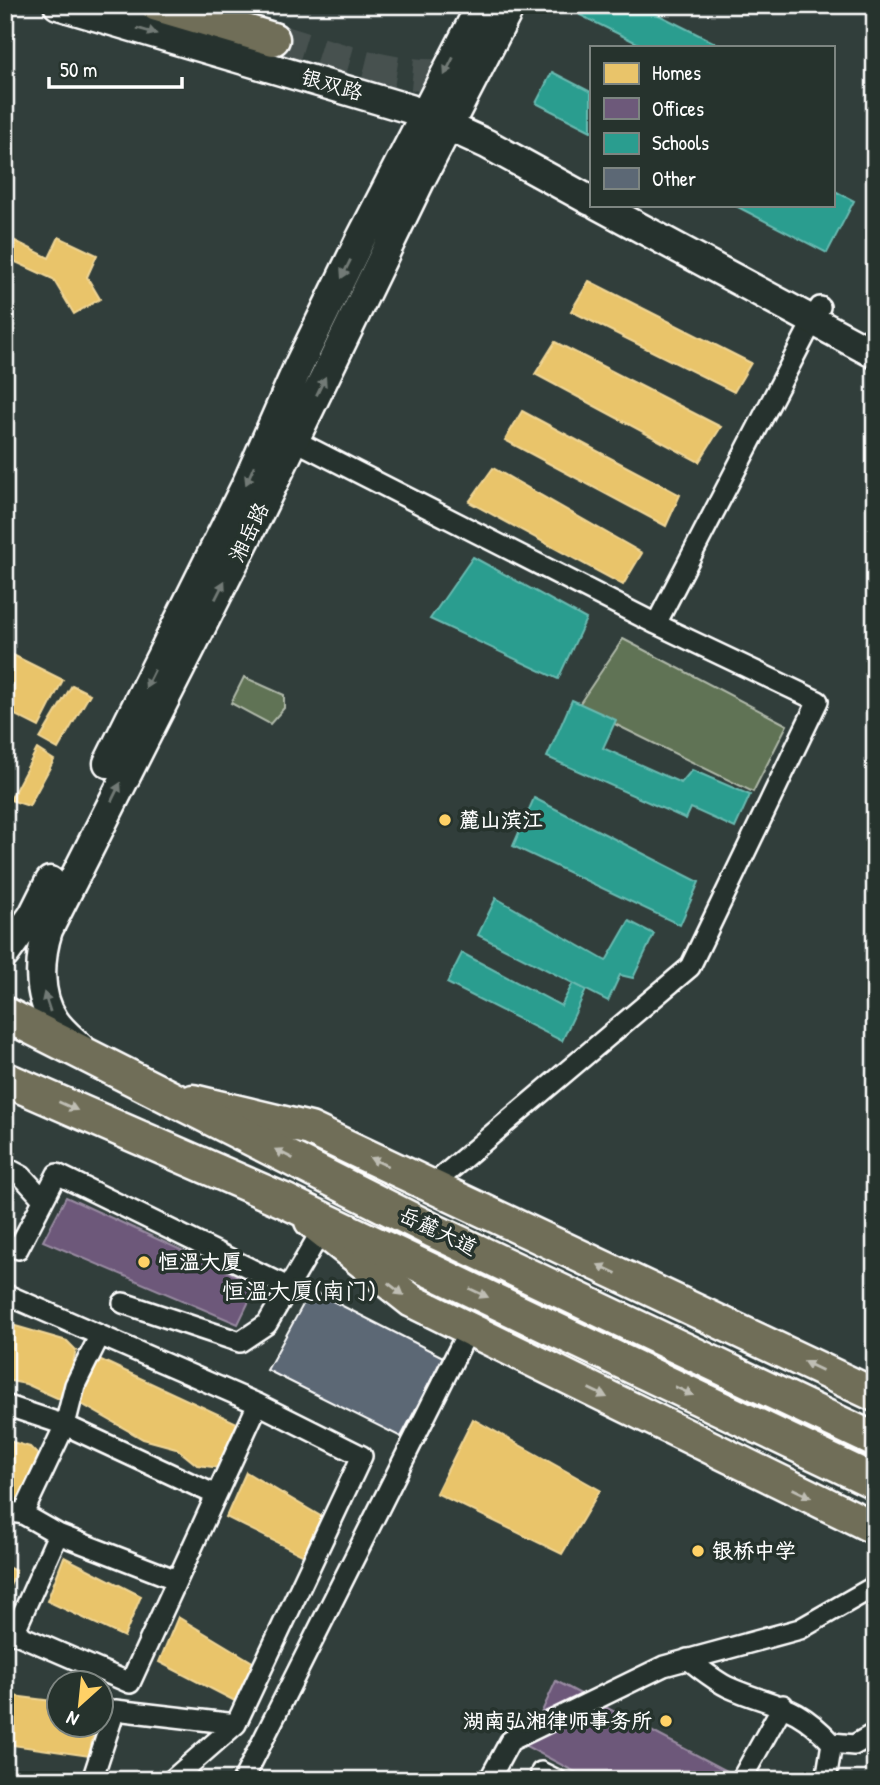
<svg xmlns="http://www.w3.org/2000/svg" width="880" height="1785" font-family="'Patrick Hand','LXGW WenKai TC',sans-serif">
  <style>
    .green { fill: #607355; stroke: #b0b9aa; stroke-width: 2 }
    .homes { fill: #e9c46a; stroke: #f0d697; stroke-width: 2 }
    .offices { fill: #6d597a; stroke: #998ba2; stroke-width: 2 }
    .schools { fill: #2a9d8f; stroke: #6abab1; stroke-width: 2 }
    .building { fill: #5c6875; stroke: #fff; stroke-width: 2 }
    .lines { fill: none; stroke-linecap: round; stroke-linejoin: round }
    .primary-tunnel { stroke: #46514f; stroke-width: 32; stroke-dasharray: 32 16; stroke-linecap: butt }
    .minor-casing { stroke: #fff; stroke-width: 24 }
    .secondary-casing { stroke: #fff; stroke-width: 33 }
    .primary-casing { stroke: #fff; stroke-width: 37 }
    .trunk-casing { stroke: #fff; stroke-width: 38 }
    .minor { stroke: #26332d; stroke-width: 19 }
    .secondary { stroke: #26332d; stroke-width: 28 }
    .primary { stroke: #706e59; stroke-width: 32 }
    .trunk { stroke: #706e59; stroke-width: 33 }
    .oneway { fill: #727a76 }
    .oneway2 { fill: #bfbeb4 }
    .poi-dot { fill: #ffd166; stroke: #26332d; stroke-width: 2.5 }
    .labels { text-anchor: middle; stroke-width: 7; stroke-linejoin: round; paint-order: stroke }
    .street-label { font-size: 21px; fill: #fff; stroke: #26332d }
    .poi-label { font-size: 21px; font-weight: bold; fill: #fff; stroke: #26332d; text-anchor: start }
    .neighbourhood-label { font-size: 23px; fill: #fff; stroke: #26332d }
  </style>
  <rect width="100%" height="100%" fill="#313e3b"/>
  <filter id="ink" filterUnits="userSpaceOnUse"><feTurbulence type="fractalNoise" baseFrequency=".0143" numOctaves="2"/><feDisplacementMap in="SourceGraphic" scale="14" xChannelSelector="R" yChannelSelector="G"/><feConvolveMatrix kernelMatrix="1 2 1 2 8 2 1 2 1" color-interpolation-filters="sRGB"/></filter>
  <g filter="url(#ink)">
    <!-- green -->
    <path class="green" d="M623,639L787,725L753,792L578,706Z
      M244,677L284,695V708L270,724L231,703Z"/>
    <!-- homes -->
    <path class="homes" d="M5,236L49,258L59,237L97,255L87,277L100,299L74,314L53,279L5,257Z
      M589,281L751,363L734,392L571,311Z
      M555,342L721,427L699,462L535,374Z
      M522,411L680,495L666,526L505,440Z
      M493,468L642,553L623,585L469,502Z
      M9,653L63,680L39,727L5,710V660Z
      M72,685L90,694L58,749L40,739Z
      M37,749L54,760L29,806L10,800Z
      M5,1323L67,1341L76,1350L64,1401L26,1384L5,1380Z
      M99,1359L237,1423L220,1468L197,1465L176,1448L143,1439L80,1403Z
      M473,1419L600,1490L562,1554L436,1493Z
      M5,1440L30,1447L39,1456L27,1507L5,1497Z
      M246,1472L322,1517L304,1556L226,1517Z
      M64,1557L141,1596L124,1637L47,1601Z
      M5,1566L16,1571L5,1598Z
      M178,1617L254,1663L237,1702L159,1662Z
      M5,1695L60,1702V1726H95L89,1756L5,1744Z"/>
    <!-- offices -->
    <path class="offices" d="M66,1197L257,1285L238,1324L43,1241Z
      M556,1681L744,1780H590L526,1746Z"/>
    <!-- schools -->
    <path class="schools" d="M584,5H639L723,47H645L580,15Z
      M552,72L591,92V131L536,103Z
      M833,190L854,201L827,253L734,205H833Z
      M473,557L586,619L558,679L430,619Z
      M572,700L616,720L603,748L681,783L692,770L750,795L735,828L691,808L686,819L547,757Z
      M534,798L699,882L680,925L513,846Z
      M496,898L606,961L629,921L654,934L633,978L620,975L608,1001L478,935Z
      M462,953L561,1006L573,983L586,990L562,1041L447,983Z"/>
    <!-- building -->
    <path class="building" d="M311,1290L443,1357L401,1437L267,1370Z"/>
    <g class="lines">
      <!-- primary-tunnel -->
      <path class="primary-tunnel" d="M273,39C338,57 402,85 470,72"/>
      <!-- minor casing -->
      <g class="minor-casing">
        <path id="minor" d="M294,440L656,624
          M5,1167L22,1176L42,1198
          M431,1186L690,967L818,701L656,624L820,307
          M5,1242L18,1249L57,1174L288,1287
          M5,1294L258,1404L362,1456L236,1724L172,1780
          M123,1303L240,1342L267,1324L322,1230
          M5,1405L65,1425L75,1385L100,1335
          M5,1511L23,1514L58,1534L177,1580
          M23,1514L65,1425L216,1495
          M58,1534L14,1633L130,1683L258,1404
          M687,1659C700,1668 714,1680 728,1687C775,1708 793,1701 832,1743L826,1780
          M832,1743L854,1745L875,1733
          M541,1772L557,1780
          M92,1780L115,1710L236,1724
          M243,1780L469,1329
          M489,1780L510,1741L664,1666L800,1629L875,1586
          M741,1780L783,1705"/>
      </g>
      <!-- secondary casing -->
      <g class="secondary-casing">
        <path id="secondary" d="M58,5L410,109L487,144L591,201
          M130,5L178,19
          M598,205L875,354
          M108,763L247,483L298,367L359,242L481,5
          M5,954L33,915L50,881
          M81,1048C72,1039 61,1031 54,1020C37,995 39,958 48,930L256,519L421,179L511,5"/>
      </g>
      <!-- primary casing -->
      <g class="primary-casing">
        <path id="primary" d="M157,5L273,39
          M193,1101L310,1129L875,1395
          M311,1221L412,1301L875,1528"/>
      </g>
      <!-- trunk casing -->
      <g class="trunk-casing">
        <path id="trunk" d="M5,1014L432,1230L875,1440
          M5,1079L285,1201L875,1482"/>
      </g>
      <!-- minor -->
      <use href="#minor" class="minor"/>
      <!-- secondary -->
      <use href="#secondary" class="secondary"/>
      <!-- primary -->
      <use href="#primary" class="primary"/>
      <!-- trunk -->
      <use href="#trunk" class="trunk"/>
    </g>
    <!-- one-way arrows -->
    <defs><path id="oneway-solid" d="M-6-.8H1V-3.2L6.5 0L1 3.2V.8H-6Z" transform="scale(1.75)"/></defs>
    <g class="oneway">
      <use href="#oneway-solid" transform="translate(147 31) rotate(16)"/>
      <use href="#oneway-solid" transform="translate(449 66) rotate(117)"/>
      <use href="#oneway-solid" transform="translate(346 269) rotate(116)"/>
      <use href="#oneway-solid" transform="translate(321 386) rotate(-64)"/>
      <use href="#oneway-solid" transform="translate(250 475) rotate(114)"/>
      <use href="#oneway-solid" transform="translate(220 590) rotate(-63)"/>
      <use href="#oneway-solid" transform="translate(150 679) rotate(116)"/>
      <use href="#oneway-solid" transform="translate(116 792) rotate(-64)"/>
      <use href="#oneway-solid" transform="translate(47 1002) rotate(-108)"/>
    </g>
    <g class="oneway2">
      <use href="#oneway-solid" transform="translate(68 1106) rotate(24)"/>
      <use href="#oneway-solid" transform="translate(284 1154) rotate(-153)"/>
      <use href="#oneway-solid" transform="translate(379 1162) rotate(-155)"/>
      <use href="#oneway-solid" transform="translate(607 1269) rotate(-155)"/>
      <use href="#oneway-solid" transform="translate(396 1289) rotate(38)"/>
      <use href="#oneway-solid" transform="translate(479 1293) rotate(25)"/>
      <use href="#oneway-solid" transform="translate(813 1366) rotate(-155)"/>
      <use href="#oneway-solid" transform="translate(684 1391) rotate(25)"/>
      <use href="#oneway-solid" transform="translate(598 1393) rotate(26)"/>
      <use href="#oneway-solid" transform="translate(802 1493) rotate(26)"/>
    </g>
  </g>
  <!-- markers -->
  <g class="poi-dot">
    <circle cx="445" cy="820" r="7"/>
    <circle cx="144" cy="1262" r="7"/>
    <circle cx="698" cy="1551" r="7"/>
    <circle cx="666" cy="1721" r="7"/>
  </g>
  <g class="labels">
    <!-- street labels -->
    <g class="street-label">
      <text transform="translate(332 85) rotate(16)" y="7">银双路</text>
      <text transform="translate(249 532) rotate(-64)" y="7">湘岳路</text>
      <text transform="translate(438 1231) rotate(26)" y="7">岳麓大道</text>
    </g>
    <!-- poi labels -->
    <g class="poi-label">
      <text x="459" y="827">麓山滨江</text>
      <text x="158" y="1269">恒温大厦</text>
      <text x="712" y="1558">银桥中学</text>
      <text x="652" y="1728" text-anchor="end">湖南弘湘律师事务所</text>
    </g>
    <!-- neighbourhood labels -->
    <g class="neighbourhood-label">
      <text x="299" y="1299">恒温大厦(南门)</text>
    </g>
  </g>
  <!-- margin -->
  <rect width="880" height="1785" fill="none" stroke="#26332d" stroke-width="28"/>
  <rect x="14" y="14" width="852" height="1757" fill="none" stroke="#fff" stroke-width="2.5" filter="url(#ink)"/>
  <!-- legend -->
  <rect x="590" y="46" width="245" height="161" fill="#26332d" stroke="#7d8581" stroke-width="2"/>
  <rect x="604" y="63" width="35" height="21" fill="#e9c46a" stroke="#7d8581" stroke-width="2"/>
  <text x="652" y="80" font-size="21" fill="#ffffff">Homes</text>
  <rect x="604" y="98" width="35" height="21" fill="#6d597a" stroke="#7d8581" stroke-width="2"/>
  <text x="652" y="116" font-size="21" fill="#ffffff">Offices</text>
  <rect x="604" y="133" width="35" height="21" fill="#2a9d8f" stroke="#7d8581" stroke-width="2"/>
  <text x="652" y="150" font-size="21" fill="#ffffff">Schools</text>
  <rect x="604" y="168" width="35" height="21" fill="#5c6875" stroke="#7d8581" stroke-width="2"/>
  <text x="652" y="186" font-size="21" fill="#ffffff">Other</text>
  <!-- north arrow -->
  <g transform="translate(80 1704) rotate(207)"><circle r="33" fill="#26332d" stroke="#7d8581" stroke-width="2"/>
  <path d="M0-5L12 26L0 18L-12 26Z" fill="#ffd166"/>
  <text y="-10" font-size="19" font-weight="bold" text-anchor="middle" fill="#ffffff">N</text>
  </g>
  <!-- scale -->
  <path d="M49 77v10h133v-10" fill="none" stroke="#ffffff" stroke-width="3.5"/>
  <text x="60" y="77" font-size="21" fill="#ffffff" stroke="#26332d" stroke-width="5" paint-order="stroke">50 m</text>
</svg>
